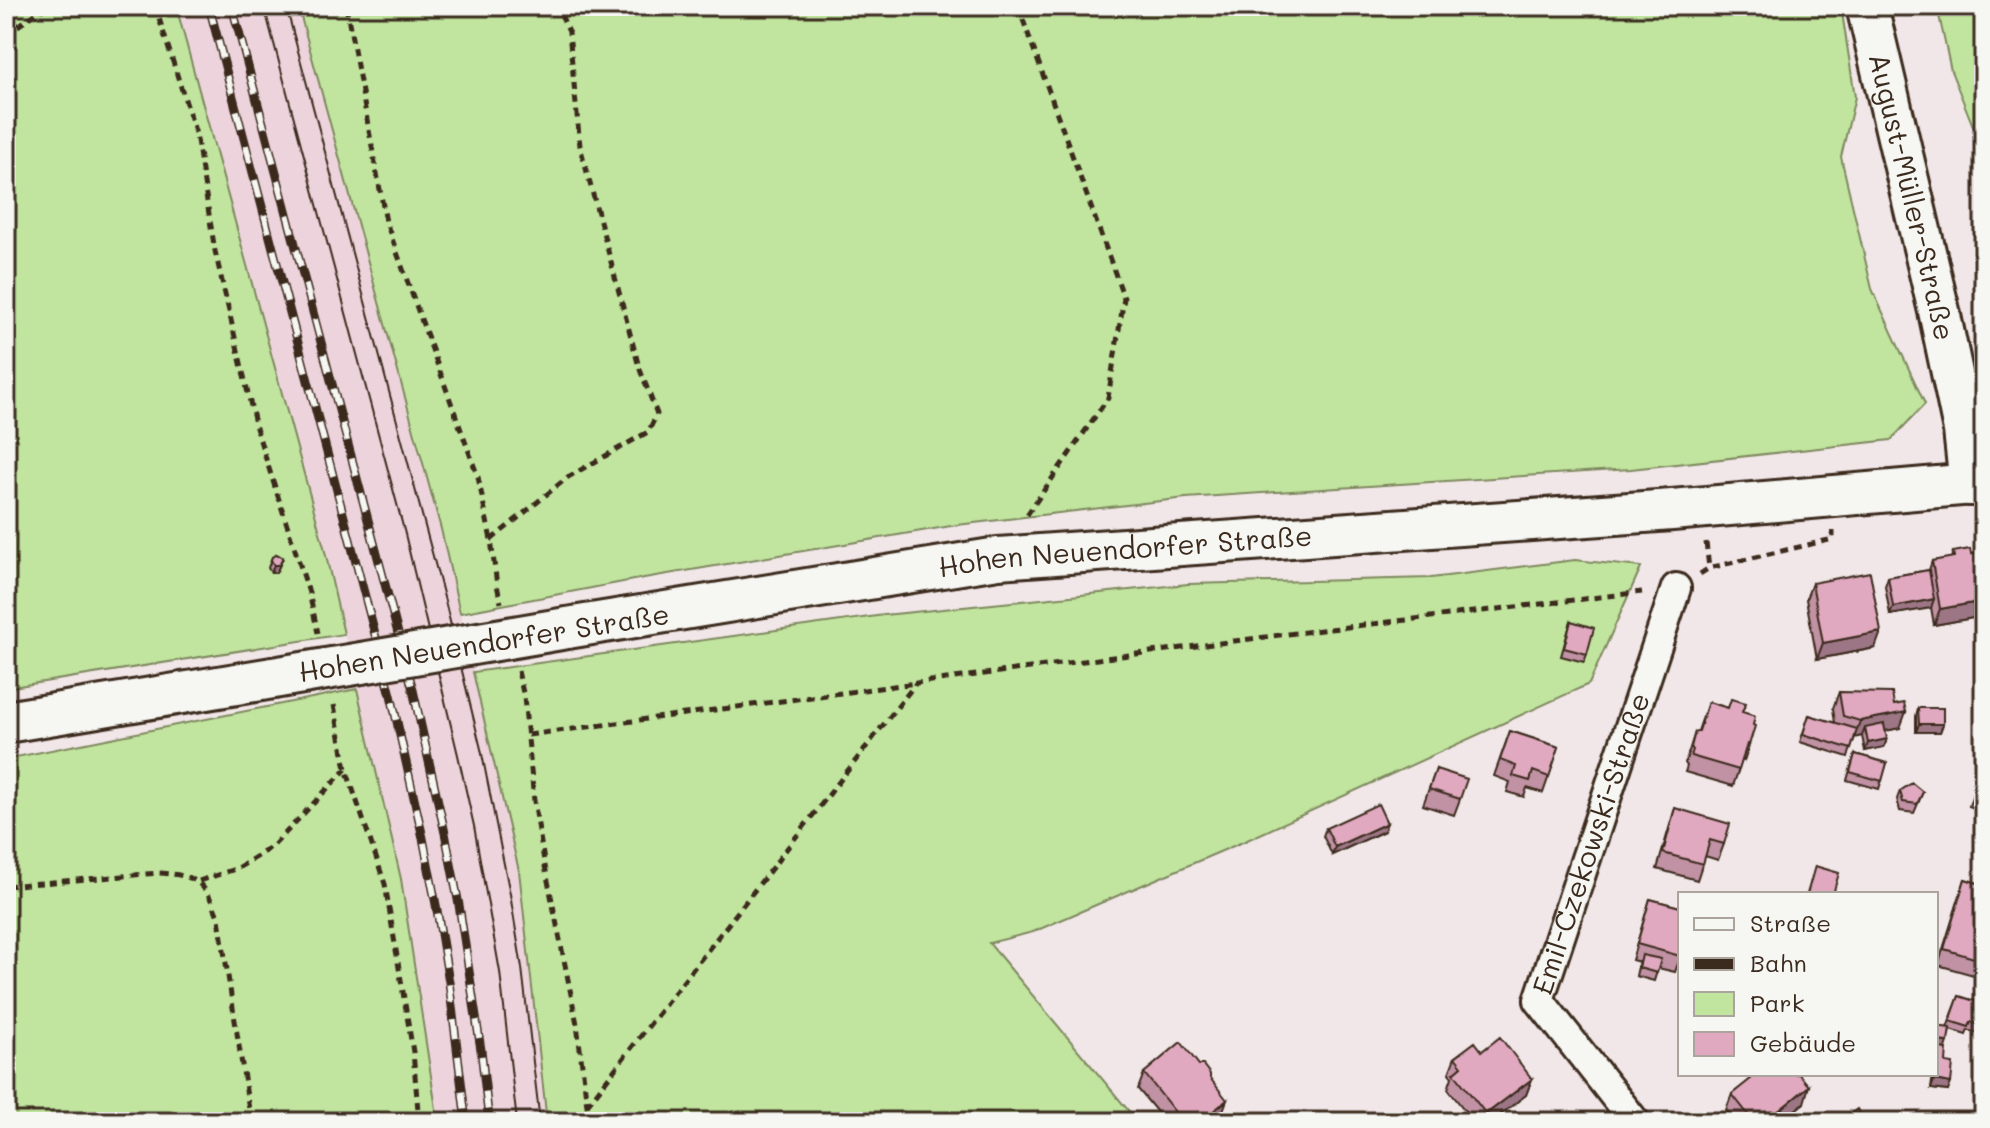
<svg xmlns="http://www.w3.org/2000/svg" width="1990" height="1128" font-family="Mali,sans-serif">
  <style>
    .built { fill: #edd4dc }
    .green { fill: #c1e59f; stroke: #7e885e; stroke-width: 2 }
    .lines { fill: none; stroke-linecap: round; stroke-linejoin: round }
    .street-casing { stroke: #3b2a1e; stroke-width: 34 }
    .secondary-casing { stroke: #3b2a1e; stroke-width: 46 }
    .path { stroke: #3b2a1e; stroke-width: 5; stroke-dasharray: 8 6; stroke-linecap: butt }
    .street { stroke: #f6f6f2; stroke-width: 28 }
    .secondary { stroke: #f6f6f2; stroke-width: 40 }
    .tram { stroke: #3b2a1e; stroke-width: 2 }
    .rail-casing { stroke: #3b2a1e; stroke-width: 9 }
    .rail { stroke: #f6f6f2; stroke-width: 6; stroke-dasharray: 18; stroke-linecap: butt }
    .secondary-bridge-casing { stroke: #3b2a1e; stroke-width: 46; stroke-linecap: butt }
    .secondary-bridge { stroke: #f6f6f2; stroke-width: 40 }
    .wall { fill: #c191a4; stroke: #3b2a1e; stroke-width: 2 }
    .shaded-wall { fill: #9d7686; stroke: #3b2a1e; stroke-width: 2 }
    .building { fill: #e0a9bf; stroke: #3b2a1e; stroke-width: 2 }
    .labels { text-anchor: middle; stroke-width: 6; stroke-linejoin: round; paint-order: stroke }
    .street-label { font-size: 28px; fill: #3b2a1e; stroke: #f6f6f2 }
  </style>
  <rect width="100%" height="100%" fill="#f2e7e8"/>
  <filter id="ink" filterUnits="userSpaceOnUse"><feTurbulence type="fractalNoise" baseFrequency=".0125" numOctaves="2"/><feDisplacementMap in="SourceGraphic" scale="16" xChannelSelector="R" yChannelSelector="G"/><feConvolveMatrix kernelMatrix="1 2 1 2 8 2 1 2 1" color-interpolation-filters="sRGB"/></filter>
  <g filter="url(#ink)">
    <!-- built -->
    <path class="built" d="M176,6H298L441,529L519,871L547,1122H438L401,879L324,547Z"/>
    <!-- green -->
    <path class="green" d="M6,6H176L324,547L344,634L6,688Z
      M298,6H1841L1855,97L1841,157L1872,289L1925,404L1891,440L1631,469L1186,498L957,525L644,578L460,613L441,529Z
      M1937,6H1984V162L1977,136L1951,71Z
      M1575,560L1641,567L1589,684L1245,841L1033,932L989,943L1138,1122H547L519,871L473,672L884,615L1188,584L1431,578Z
      M357,689L401,879L438,1122H6V759Z"/>
    <g class="lines">
      <!-- street casing -->
      <g class="street-casing">
        <g id="street">
          <path id="s1" d="M1635,1122L1539,1000L1676,588"/>
        </g>
      </g>
      <!-- secondary casing -->
      <g class="secondary-casing">
        <g id="secondary">
          <path id="s2" d="M1867,6L1939,311L1964,430L1970,485"/>
          <path id="s3" d="M567,628L998,558L1672,510L1984,483"/>
          <path d="M6,722L273,678"/>
        </g>
      </g>
      <!-- path -->
      <path class="path" d="M153,6L157,12L196,134L215,251L256,428L309,593L318,633
        M346,6L386,222L478,477L491,540L497,585L501,603
        M1018,6L1124,298L1108,398L1024,519
        M6,34L47,6
        M491,540L568,477L648,432L657,414L639,367L580,146L569,32L557,6
        M1706,542L1709,568
        M1700,574L1709,568L1833,539V531
        M518,671L524,697L534,801L544,861L577,1024L589,1122
        M334,705L346,769L385,884L413,1052L419,1122
        M528,735L916,683
        M199,881L238,868L273,846L346,769
        M6,886L158,873C198,875 205,882 219,919L251,1122
        M587,1105L916,683L1288,634L1642,592"/>
      <!-- street -->
      <use href="#street" class="street"/>
      <!-- secondary -->
      <use href="#secondary" class="secondary"/>
      <!-- tram -->
      <path class="tram" d="M264,6L405,534L458,755L474,826L500,972L517,1122
        M286,6L445,601L481,749L510,894L522,968L540,1122"/>
      <!-- rail casing -->
      <g class="rail-casing">
        <path id="rail" d="M209,6L391,695L423,838L437,910L449,982L466,1122
          M232,6L413,690L445,833L459,905L481,1050L489,1122"/>
      </g>
      <!-- rail -->
      <use href="#rail" class="rail"/>
      <!-- secondary-bridge casing -->
      <g class="secondary-bridge-casing">
        <path id="secondary-bridge" d="M273,678L567,628"/>
      </g>
      <!-- secondary-bridge -->
      <use href="#secondary-bridge" class="secondary-bridge"/>
    </g>
    <!-- wall -->
    <path class="wall" d="M1953,552L1971,554L1984,552V616L1934,625L1931,607L1890,615L1885,586L1888,577L1929,570L1932,561L1951,558Z
      M272,557L282,560L276,573H271L268,568Z
      M1812,583L1875,648L1817,659L1806,599Z
      M1571,621L1587,654L1584,662L1561,656Z
      M1839,692L1894,705L1900,728L1885,731L1887,739L1884,747L1865,751L1862,736L1855,737L1848,757L1800,742L1809,715L1835,723L1833,708Z
      M1708,702L1742,712L1749,745L1744,761L1742,760L1733,786L1685,772L1687,766L1685,763L1690,748L1695,732L1698,731Z
      M1918,708L1943,724L1940,732H1916V716Z
      M1510,731L1559,747L1543,793L1527,788L1524,797L1507,792L1510,782L1494,776Z
      M1855,754L1887,763L1879,789L1847,780Z
      M1984,759V811L1969,806Z
      M1436,769L1460,799L1454,815L1423,805Z
      M1900,791L1923,792L1914,813L1900,811L1897,799Z
      M1675,808L1724,844L1718,860L1705,856L1697,880L1657,869Z
      M1326,828L1384,831L1332,855L1323,836Z
      M1965,879L1984,885V978L1938,965Z
      M1650,899L1680,907V958L1675,972L1658,968L1654,981L1636,976L1639,962L1632,960Z
      M1959,996L1984,1004V1036L1968,1030L1966,1035L1950,1030L1945,1049L1948,1091L1931,1089L1933,1074H1936V1054L1938,1050H1936V1026L1947,1028Z
      M1482,1051L1532,1079L1526,1095L1491,1122H1474L1448,1089L1452,1077L1449,1073L1455,1057Z
      M1144,1073L1210,1078L1221,1116L1214,1122H1165L1138,1089Z
      M1800,1075L1804,1103L1780,1122H1736L1726,1110L1732,1094Z"/>
    <!-- shaded-wall -->
    <path class="shaded-wall" d="M282,560L276,573H271L274,565Z
      M1934,599L1931,608L1890,615L1893,607Z
      M1984,601V616L1934,625L1940,609Z
      M1881,632L1875,648L1817,659L1823,643Z
      M1906,712L1900,728L1866,735L1865,728L1862,736L1854,738L1860,721Z
      M1919,724H1943L1940,732H1916Z
      M1887,739L1884,747L1865,751L1868,743Z
      M1387,823L1384,831L1332,855L1335,847Z
      M1936,1041L1948,1042L1945,1051L1936,1050Z
      M1532,1079L1526,1095L1491,1122H1483L1486,1114Z
      M1934,1080L1951,1083L1948,1091L1931,1089Z
      M1809,1086L1804,1103L1780,1122H1765Z
      M1227,1100L1221,1116L1214,1122H1200Z"/>
    <!-- building -->
    <path class="building" d="M1970,549L1971,554L1984,552V601L1940,609L1932,561L1954,557L1953,552Z
      M277,554L282,557V560L279,565H274L271,560L272,557Z
      M1929,570L1934,599L1893,607L1888,577Z
      M1870,572L1881,632L1823,643L1812,583Z
      M1571,621L1594,628L1587,654L1564,648Z
      M1839,692L1892,693L1894,705L1904,703L1906,712L1860,721L1843,716Z
      M1731,699L1746,703L1742,712L1755,716L1753,725L1755,726L1749,745L1747,744L1739,770L1691,756L1693,750L1691,747L1695,732L1699,731L1708,702L1728,708Z
      M1918,708H1943V724H1919Z
      M1809,715L1857,729L1851,749L1803,734Z
      M1884,724L1887,739L1868,743L1865,728Z
      M1510,731L1559,747L1549,777L1533,771L1530,781L1513,776L1516,766L1500,760Z
      M1855,754L1887,763L1882,781L1850,772Z
      M1984,761V793L1975,790Z
      M1436,769L1467,779L1460,799L1429,789Z
      M1912,783L1923,792L1917,804L1903,802L1900,791Z
      M1378,804L1387,823L1335,847L1326,828Z
      M1675,808L1730,824L1724,844L1710,840L1703,864L1663,853Z
      M1815,866L1839,873L1833,894H1807Z
      M1965,879L1984,885V961L1944,949Z
      M1650,899L1680,907V956L1637,944Z
      M1642,955L1661,959L1657,973L1639,968Z
      M1959,996L1984,1004V1026L1971,1022L1969,1027L1950,1021Z
      M1936,1026L1950,1028L1948,1042L1936,1041Z
      M1500,1037L1532,1079L1486,1114L1454,1073L1462,1066L1455,1057L1475,1042L1482,1051Z
      M1181,1042L1199,1065H1203L1210,1074V1078L1227,1100L1200,1122H1183L1144,1073Z
      M1938,1048L1947,1049L1946,1063L1953,1064L1951,1083L1934,1080L1935,1074H1936Z
      M1757,1074H1799L1809,1086L1765,1122H1754L1732,1094Z
      M1857,1109L1866,1121L1874,1114L1880,1122H1841Z"/>
  </g>
  <g class="labels">
    <!-- street labels -->
    <g class="street-label">
      <text dy="10" stroke="none"><textPath href="#s2" startOffset="196">August-Müller-Straße</textPath></text>
      <text dy="10" stroke="none"><textPath href="#s3" startOffset="564">Hohen Neuendorfer Straße</textPath></text>
      <text transform="translate(484 643) rotate(-9)" y="10">Hohen Neuendorfer Straße</text>
      <text dy="10" stroke="none"><textPath href="#s1" startOffset="320">Emil-Czekowski-Straße</textPath></text>
    </g>
  </g>
  <!-- margin -->
  <rect width="1990" height="1128" fill="none" stroke="#f6f6f2" stroke-width="32"/>
  <rect x="16" y="16" width="1958" height="1096" fill="none" stroke="#3b2a1e" stroke-width="3" filter="url(#ink)"/>
  <!-- legend -->
  <rect x="1678" y="892" width="260" height="184" fill="#f6f6f2" stroke="#aba49d" stroke-width="2"/>
  <rect x="1694" y="918" width="40" height="12" fill="#f6f6f2" stroke="#aba49d" stroke-width="2"/>
  <text x="1750" y="932" font-size="24" fill="#3b2a1e">Straße</text>
  <rect x="1694" y="958" width="40" height="12" fill="#3b2a1e" stroke="#aba49d" stroke-width="2"/>
  <text x="1750" y="972" font-size="24" fill="#3b2a1e">Bahn</text>
  <rect x="1694" y="992" width="40" height="24" fill="#c1e59f" stroke="#aba49d" stroke-width="2"/>
  <text x="1750" y="1012" font-size="24" fill="#3b2a1e">Park</text>
  <rect x="1694" y="1032" width="40" height="24" fill="#e0a9bf" stroke="#aba49d" stroke-width="2"/>
  <text x="1750" y="1052" font-size="24" fill="#3b2a1e">Gebäude</text>
</svg>
